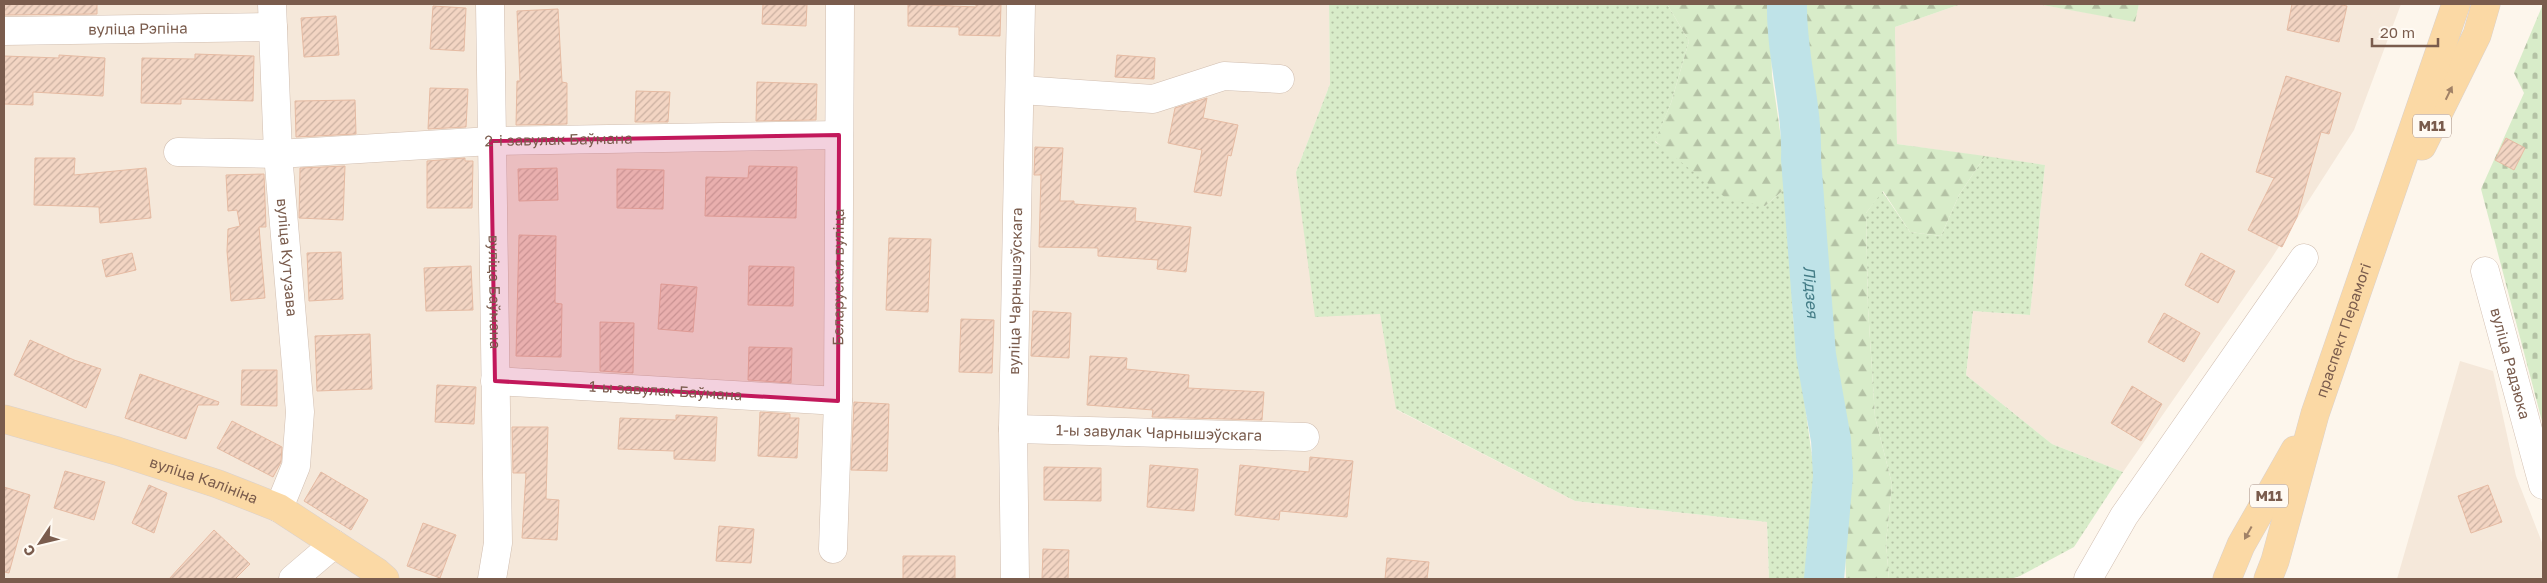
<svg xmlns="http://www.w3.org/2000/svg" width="2547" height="583" font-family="'Golos Text',sans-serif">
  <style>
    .residential { fill: #f5e8da }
    .grass { fill: url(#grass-dots) }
    .forest { fill: url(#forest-firs) }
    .cemetery { fill: url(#cemetery-stones) }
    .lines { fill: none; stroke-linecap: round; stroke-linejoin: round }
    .river { stroke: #bfe3e8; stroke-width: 40 }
    .building { fill: url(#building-hatch); stroke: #e6bba3 }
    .minor-casing { stroke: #d1beb0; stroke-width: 29 }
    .major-casing { stroke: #dad1cd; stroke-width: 29 }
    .minor { stroke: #fff; stroke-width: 28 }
    .major { stroke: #fbd9a5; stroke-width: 28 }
    .oneway { fill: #a18267 }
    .marked { fill: #c2185b; fill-opacity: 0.2; stroke: #c2185b; stroke-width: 4; stroke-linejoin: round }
    .labels { text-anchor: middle; stroke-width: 5; stroke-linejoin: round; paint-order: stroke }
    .shield { fill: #fffaf3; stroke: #a28b7f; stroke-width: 1 }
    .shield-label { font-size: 14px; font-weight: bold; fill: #7a5c4d }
    .street-label { font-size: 15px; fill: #7a5c4d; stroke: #fffaf3 }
    .water-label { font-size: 16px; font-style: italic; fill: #437c86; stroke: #fffaf3 }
  </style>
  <defs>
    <pattern id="grass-dots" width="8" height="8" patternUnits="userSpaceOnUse" patternTransform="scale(1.25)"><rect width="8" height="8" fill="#d8ecc9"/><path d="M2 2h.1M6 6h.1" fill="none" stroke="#b4c2a5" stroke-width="1.8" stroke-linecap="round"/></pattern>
    <pattern id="forest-firs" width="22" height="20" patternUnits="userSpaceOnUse" patternTransform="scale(1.25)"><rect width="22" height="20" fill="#d8ecc9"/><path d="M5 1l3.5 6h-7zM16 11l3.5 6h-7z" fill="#b4c2a5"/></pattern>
    <pattern id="cemetery-stones" width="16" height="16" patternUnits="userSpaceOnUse" patternTransform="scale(1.25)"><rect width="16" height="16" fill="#d8ecc9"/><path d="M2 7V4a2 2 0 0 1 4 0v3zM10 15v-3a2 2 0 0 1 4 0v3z" fill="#b4c2a5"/></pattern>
    <pattern id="building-hatch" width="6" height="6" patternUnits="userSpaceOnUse" patternTransform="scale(1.25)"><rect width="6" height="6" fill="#f3d5c3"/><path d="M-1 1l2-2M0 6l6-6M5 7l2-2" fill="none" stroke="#cab0a1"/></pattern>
  </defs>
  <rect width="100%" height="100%" fill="#fdf6ec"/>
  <!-- residential -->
  <path class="residential" d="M4,4H1329L1330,84L1296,172L1380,314L1397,410L1575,501L1767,522L1769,579H4Z
    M1961,4H2037L2135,21L2139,4H2401L2354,130L2271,259L2123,472L2052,444L1966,375L1973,311L2030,315L2045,165L1897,144L1895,27Z
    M2460,361L2493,371L2516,476L2543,545V579H2397Z"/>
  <!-- grass -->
  <path class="grass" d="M1329,4H1667L1689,41L1671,103L1655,142L1765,206L1788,186L1793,318L1813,464L1816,579H1769L1767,522L1575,501L1396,409L1380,314L1315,317L1296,172L1330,84Z
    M1985,156L2045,165L2030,315L1973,311L1966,375L2052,444L2123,472L2074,547L2020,576L2010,579H1889L1886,542L1892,484L1875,417L1868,308L1866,213L1882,191L1910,232L1941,236L1959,195Z"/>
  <!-- forest -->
  <path class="forest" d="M1667,4H1770L1772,76L1788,186L1765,206L1727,199L1655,141L1671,103L1689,41Z
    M1802,4H1961L1895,27L1897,144L1985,156L1959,195L1941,236L1910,232L1883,191L1866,213L1868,308L1875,417L1892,484L1886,542L1889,579H1846L1842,459L1823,313L1822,177L1805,75Z
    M2037,4H2139L2135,22Z"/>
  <!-- cemetery -->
  <path class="cemetery" d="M2543,4V425L2481,189L2524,93L2514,73Z"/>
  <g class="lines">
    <!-- river -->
    <path class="river" id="s1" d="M1787,4C1786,56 1803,107 1801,159L1816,355L1831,440L1833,476L1824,579"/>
  </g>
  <!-- building -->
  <path class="building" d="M4,4H97V14L4,15Z
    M763,4H807L806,26L762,24Z
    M908,4L976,7V4H1001L1000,36L959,35V27L908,26Z
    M2292,4H2337L2347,6L2339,42L2287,30Z
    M433,6L466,8L464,51L430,49Z
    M558,9L562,82L567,83V124L516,125L517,81H520L517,11Z
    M336,16L339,55L304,57L301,18Z
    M195,54L254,56L253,101L181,99V104L141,103L142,58L195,59Z
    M59,55L105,58L103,96L33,92V105L4,104V56L59,58Z
    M1117,55L1155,58L1154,79L1115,77Z
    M2286,76L2341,93L2329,134L2321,132L2297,217L2282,247L2248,230L2274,178L2256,172Z
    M757,82L817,84L816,120L756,121Z
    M430,88L468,89L466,127L428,129Z
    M636,91L670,92L668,122H635Z
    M1207,98L1203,118L1238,125L1231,156L1228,155L1221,196L1194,192L1202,150L1168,143L1175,108Z
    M355,100L356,134L296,137L295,101Z
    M2506,138L2525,148L2514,170L2495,160Z
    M1035,147L1063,148L1060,201H1074V204L1136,208L1135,221L1191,227L1186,272L1157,269L1158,260L1098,256V248L1039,247L1041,175H1034Z
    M35,158H75L74,175L146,168L151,218L100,223L99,207L34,205Z
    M465,158V161H473L472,208H427V161Z
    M345,166L343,220L299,218L300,168Z
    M749,166L797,167L796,218L705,216L706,177L748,178Z
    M557,168L558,200L519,201L518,169Z
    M617,169L664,170L663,209L617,208Z
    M264,174L266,227H259L265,298L231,301L227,251L228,229L240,226L237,210L228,211L226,175Z
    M519,235L556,236L555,303L562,304L561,357L516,356Z
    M889,238L931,239L928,312L886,310Z
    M341,252L343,299L309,301L307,253Z
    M132,253L136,270L106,277L102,260Z
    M2201,253L2235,271L2218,303L2185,285Z
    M471,266L473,310L426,311L424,268Z
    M749,266L794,267L793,306L748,305Z
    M661,284L697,287L693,332L658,329Z
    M1033,311L1071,313L1069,358L1031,356Z
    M2164,313L2200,333L2184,362L2148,342Z
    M961,319L994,320L992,373L959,372Z
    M600,322L634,323L633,373L600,371Z
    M370,334L372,389L317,391L315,336Z
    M30,340L74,360L101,369L86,408L14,375Z
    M749,347L792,348L791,383L748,380Z
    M1090,356L1127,358L1126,369L1189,375L1188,388L1264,392L1262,420L1152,417L1153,410L1087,405Z
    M242,370H277V406L241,405Z
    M140,374L219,402L218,405H198L186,439L125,418Z
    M437,385L476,387L474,424L435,422Z
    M2132,386L2162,404L2141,441L2111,423Z
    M854,402L889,404L887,471L851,470Z
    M760,412L790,414V418H799L797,458L758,456Z
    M676,415L717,417L715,461L674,459V451L618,449L620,418L676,420Z
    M232,421L282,447L281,462L273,477L217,448Z
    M512,427H548L546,499L559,500L557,540L522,538L526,473H513Z
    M1310,457L1353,461L1347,517L1280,511L1279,520L1235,515L1240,465L1309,472Z
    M1150,465L1198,469L1194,511L1147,507Z
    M1044,467L1101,468V501L1044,500Z
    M65,471L105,482L94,520L54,508Z
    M321,472L368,500L351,530L304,501Z
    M149,485L167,493L154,533L132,523Z
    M2488,485L2502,522L2471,533L2458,496Z
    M4,487L30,495L9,573L4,572Z
    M423,523L456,535L440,578L407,566Z
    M719,526L754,529L751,563L716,561Z
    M214,530L250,564L235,579H169Z
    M1043,549L1069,550L1068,579H1042Z
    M903,556H955V579H903Z
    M1387,558L1429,562L1427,579H1385Z"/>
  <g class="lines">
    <!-- minor casing -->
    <g class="minor-casing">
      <g id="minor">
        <path id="s2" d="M272,4L278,154L300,412L296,466L279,508"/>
        <path id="s3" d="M490,4L498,543L492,579"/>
        <path id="s4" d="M4,31L273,27"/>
        <path d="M1021,90L1153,99L1224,76L1280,79"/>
        <path id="s5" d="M178,152L278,154L491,141L839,135"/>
        <path id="s6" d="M2485,271L2543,485"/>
        <path id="s7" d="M495,381L838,401"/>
        <path id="s8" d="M1013,429L1305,437"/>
        <path id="s9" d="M833,549L838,401L840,4"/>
        <path d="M293,579L334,544"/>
        <path id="s10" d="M1015,579L1013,429L1021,4"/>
        <path d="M2088,579L2124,516L2304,258"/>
      </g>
    </g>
    <!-- major casing -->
    <g class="major-casing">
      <g id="major">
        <path d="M2422,146L2477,35L2486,4"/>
        <path id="s11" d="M4,419L117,451L218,484L279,508L377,572L385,579"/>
        <path d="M2227,579L2241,545L2295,450"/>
        <path id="s12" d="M2268,579L2275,561L2315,414L2456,4"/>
      </g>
    </g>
    <!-- minor -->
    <use href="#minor" class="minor"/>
    <!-- major -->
    <use href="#major" class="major"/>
  </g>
  <!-- one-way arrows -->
  <defs><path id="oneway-solid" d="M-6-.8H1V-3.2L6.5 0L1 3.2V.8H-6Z" transform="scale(1.25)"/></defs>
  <g class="oneway">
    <use href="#oneway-solid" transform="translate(2449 93) rotate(-64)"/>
    <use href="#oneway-solid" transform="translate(2248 533) rotate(119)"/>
  </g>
  <!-- marked area -->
  <path class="marked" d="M839,135L838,401L495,381L491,141Z"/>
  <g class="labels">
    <!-- shield labels -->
    <g class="shield">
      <rect x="2413" y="114.5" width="38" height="23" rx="4"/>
      <rect x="2250" y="484.5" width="38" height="23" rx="4"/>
    </g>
    <g class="shield-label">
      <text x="2432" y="131">М11</text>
      <text x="2269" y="501">М11</text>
    </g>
    <!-- street labels -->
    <g class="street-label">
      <text dy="5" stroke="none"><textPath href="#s4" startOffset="134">вуліца Рэпіна</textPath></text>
      <text dy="5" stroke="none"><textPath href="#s5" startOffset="381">2-і завулак Баўмана</textPath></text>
      <text dy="5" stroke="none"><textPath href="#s2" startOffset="254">вуліца Кутузава</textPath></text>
      <text dy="5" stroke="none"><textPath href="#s9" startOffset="272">Беларуская вуліца</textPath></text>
      <text dy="5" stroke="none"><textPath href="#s10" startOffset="288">вуліца Чарнышэўскага</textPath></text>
      <text dy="5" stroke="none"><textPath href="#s3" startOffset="288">вуліца Баўмана</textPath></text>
      <text dy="5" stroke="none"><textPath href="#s12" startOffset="260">праспект Перамогі</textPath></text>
      <text dy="5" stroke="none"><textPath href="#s6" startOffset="96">вуліца Радзюка</textPath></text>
      <text dy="5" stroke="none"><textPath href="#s7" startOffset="171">1-ы завулак Баўмана</textPath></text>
      <text dy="5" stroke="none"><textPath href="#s8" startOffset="146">1-ы завулак Чарнышэўскага</textPath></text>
      <text dy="5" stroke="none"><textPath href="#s11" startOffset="209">вуліца Калініна</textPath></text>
    </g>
    <!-- water labels -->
    <g class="water-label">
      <text dy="6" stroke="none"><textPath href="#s1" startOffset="289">Лідзея</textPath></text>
    </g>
  </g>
  <!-- border -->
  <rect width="2547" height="583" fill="none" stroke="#7a5c4d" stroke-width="10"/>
  <!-- north arrow -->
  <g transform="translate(40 543) rotate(235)" stroke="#fffaf3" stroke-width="4" paint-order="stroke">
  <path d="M0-4L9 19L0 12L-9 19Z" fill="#7a5c4d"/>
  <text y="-8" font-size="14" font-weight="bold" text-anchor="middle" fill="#7a5c4d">С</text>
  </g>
  <!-- scale -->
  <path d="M2372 38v8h66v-8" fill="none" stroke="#7a5c4d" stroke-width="2.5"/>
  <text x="2380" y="38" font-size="15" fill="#7a5c4d" stroke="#fffaf3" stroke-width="4" paint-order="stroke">20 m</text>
</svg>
